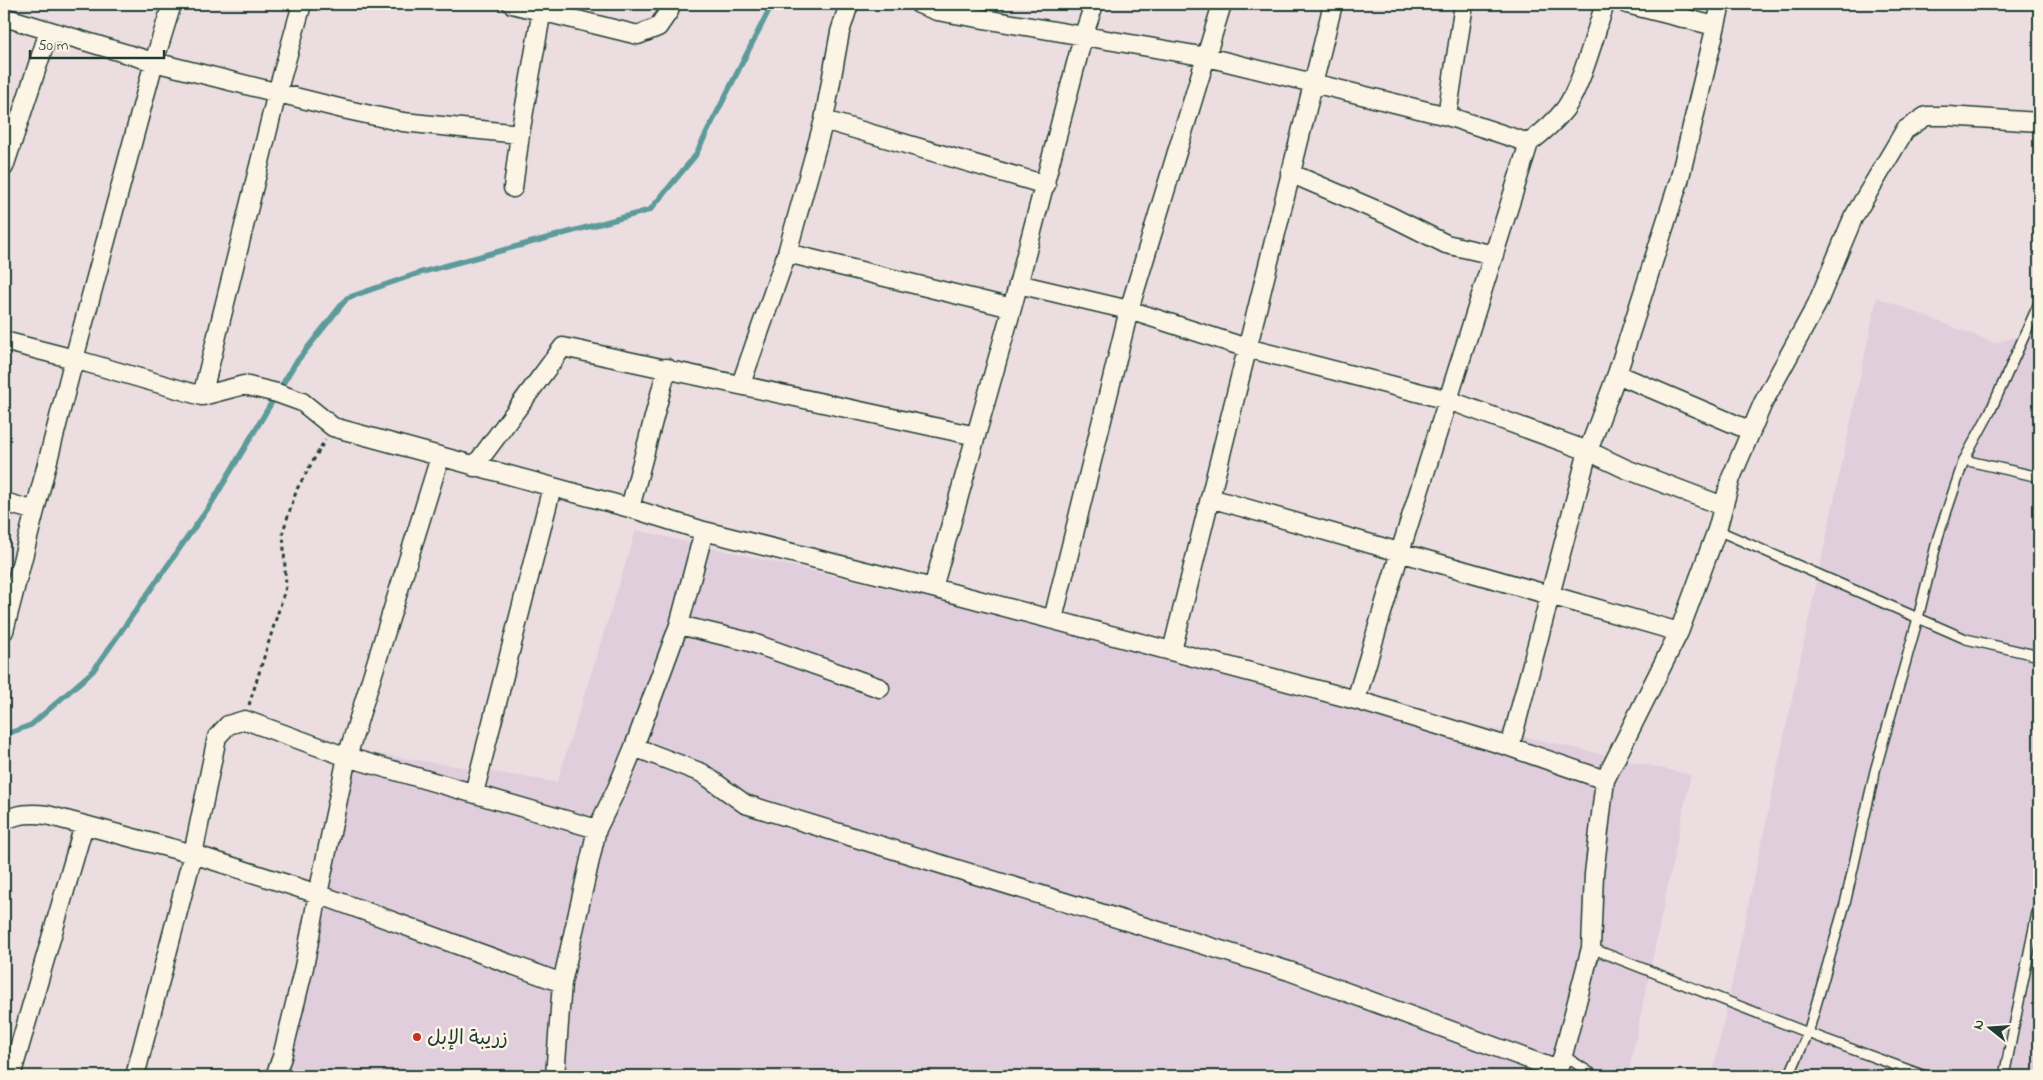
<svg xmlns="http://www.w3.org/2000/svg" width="2043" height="1080" font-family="'Indie Flower','Playpen Sans Arabic',sans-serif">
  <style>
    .built { fill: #e1cedd }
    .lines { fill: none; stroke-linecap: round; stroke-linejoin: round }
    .stream { stroke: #5d9b9a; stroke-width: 5.5 }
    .lane-casing { stroke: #1f3d34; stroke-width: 12 }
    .street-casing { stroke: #1f3d34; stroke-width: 21 }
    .path { stroke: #1f3d34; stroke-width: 3; stroke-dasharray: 4 4; stroke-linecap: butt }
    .lane { stroke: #fcf5e5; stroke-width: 9 }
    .street { stroke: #fcf5e5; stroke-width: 18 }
    .poi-dot { fill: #c8321e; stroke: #fcf5e5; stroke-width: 2 }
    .labels { text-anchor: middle; stroke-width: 5; stroke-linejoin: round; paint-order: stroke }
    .poi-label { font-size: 20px; fill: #1f3d34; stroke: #fcf5e5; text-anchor: start }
  </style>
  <rect width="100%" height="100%" fill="#ecdee0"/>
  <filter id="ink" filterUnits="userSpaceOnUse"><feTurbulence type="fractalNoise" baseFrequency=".02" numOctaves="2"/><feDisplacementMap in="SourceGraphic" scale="10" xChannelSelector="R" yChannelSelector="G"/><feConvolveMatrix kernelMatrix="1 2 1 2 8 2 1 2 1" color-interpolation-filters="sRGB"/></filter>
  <g filter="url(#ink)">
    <!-- built -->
    <path class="built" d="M1877,297L1994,343L2039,331V1076H1712Z
      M636,530L1691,775L1628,1076H269L340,748L557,782Z"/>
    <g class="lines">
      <!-- stream -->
      <path class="stream" d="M4,735L31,725L93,671L211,504L294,365L347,298L419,273L650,210L695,156L772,4"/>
      <!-- lane casing -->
      <g class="lane-casing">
        <path id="lane" d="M1964,460L2039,477
          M1717,530L1966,639L2039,656
          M1591,948L1808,1033L1925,1076
          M1563,1055L1595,1076
          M1789,1076L1808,1033L1845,904L1875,771L1918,618L1938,537L1964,460L1990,412L2039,303
          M2004,1076L2039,903"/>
      </g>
      <!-- street casing -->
      <g class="street-casing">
        <path id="street" d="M512,4L638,35L658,27L669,11L671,4
          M919,4L937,11L1207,57L1447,116L1529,143
          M1627,4L1715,26
          M4,17L154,62L343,109L403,122L520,134
          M1447,116L1464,4
          M824,120L1046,185
          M4,167L49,31
          M1290,173L1390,216L1446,244L1494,255
          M513,188L520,134L543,4
          M787,253L1012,308
          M1018,284L1129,310L1247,348L1448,400L1588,451L1626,469L1723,506
          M4,341L74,359L202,396L244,385L277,393L302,402L333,427L630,508L704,531L933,588L1356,700L1510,747L1605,780
          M1617,374L1751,431
          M741,384L787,253L824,120L840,32L849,4
          M202,396L277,93L302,4
          M474,467L563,347L976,436
          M1210,498L1679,632
          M4,502L35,511
          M630,508L667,368
          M933,588L1012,308L1083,37L1094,4
          M1053,619L1129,310L1222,4
          M679,625L750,642L880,688
          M4,631L74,359L154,62L172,4
          M1172,651L1333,4
          M1356,700L1400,552L1529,143C1542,133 1555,122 1565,109C1582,85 1595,33 1605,4
          M634,747L702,773L745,804L1289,971L1558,1070
          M1510,747L1588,451L1617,374L1679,181L1721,4
          M474,793L552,487
          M4,821C17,813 32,813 47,815L193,854L318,894L562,983
          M11,1076L84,825
          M135,1076L193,854L217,737L228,725L245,720L347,757L597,829
          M275,1076L282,1057L304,967L318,894L347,757L440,457
          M555,1076L562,983L597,829L617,788L634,747L679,625L704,531
          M1556,1076L1563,1055L1591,948L1594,874L1605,780L1679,632L1717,530L1731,478L1763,403L1817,304L1853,218L1905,130L1926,116H1947L2039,122"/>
      </g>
      <!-- path -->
      <path class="path" d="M249,705L286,587L283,531L297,489L325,440"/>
      <!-- lane -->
      <use href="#lane" class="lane"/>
      <!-- street -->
      <use href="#street" class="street"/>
    </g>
  </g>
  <!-- markers -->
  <circle class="poi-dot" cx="417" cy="1037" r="5"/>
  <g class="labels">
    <!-- poi labels -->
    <g class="poi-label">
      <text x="427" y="1044">زريبة الإبل</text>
    </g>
  </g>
  <!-- margin -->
  <rect width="2043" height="1080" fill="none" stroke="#fcf5e5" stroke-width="20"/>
  <rect x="10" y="10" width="2023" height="1060" fill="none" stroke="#1f3d34" stroke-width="2" filter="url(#ink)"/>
  <!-- north arrow -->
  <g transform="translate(1990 1028) rotate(287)" stroke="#fcf5e5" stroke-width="4" paint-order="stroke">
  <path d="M0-4L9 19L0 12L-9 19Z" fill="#1f3d34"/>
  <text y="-8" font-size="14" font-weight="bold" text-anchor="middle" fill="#1f3d34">N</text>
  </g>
  <!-- scale -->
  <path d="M30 50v8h134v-8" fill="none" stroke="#1f3d34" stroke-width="2.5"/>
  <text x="38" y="50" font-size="15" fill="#1f3d34" stroke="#fcf5e5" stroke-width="4" paint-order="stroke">50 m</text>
</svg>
